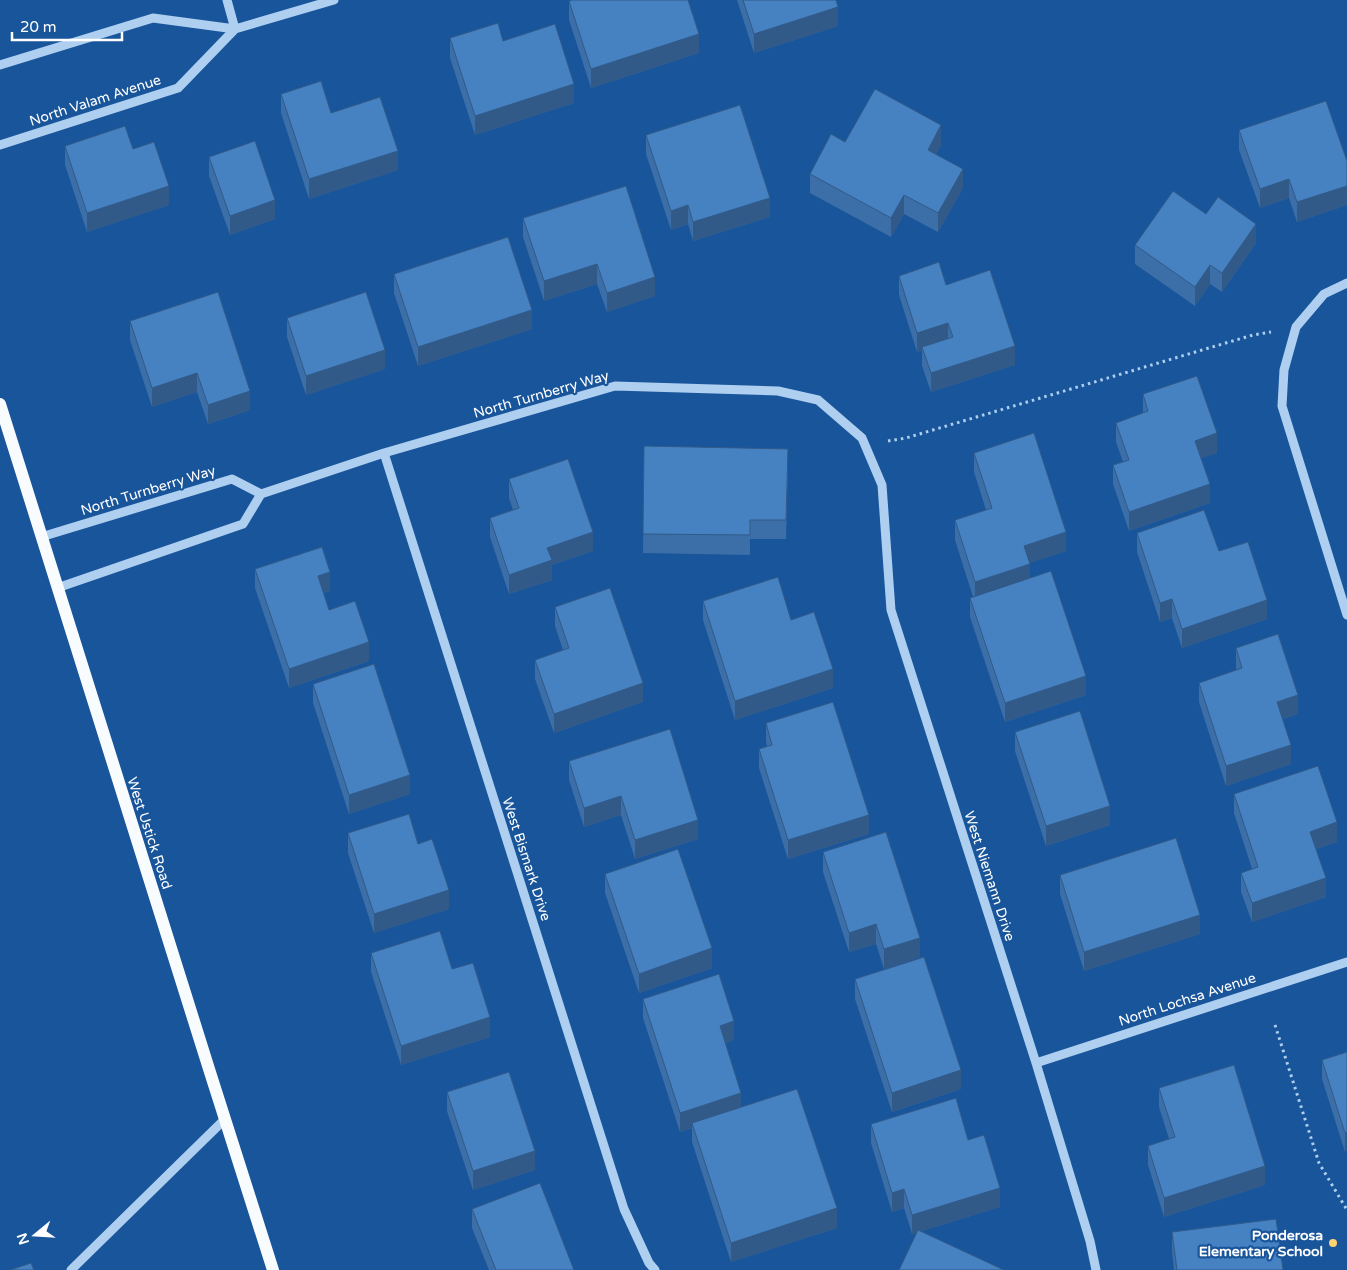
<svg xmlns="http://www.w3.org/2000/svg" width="1347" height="1270" font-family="'Varela Round',sans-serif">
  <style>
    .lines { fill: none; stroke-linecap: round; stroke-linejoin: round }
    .path { stroke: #afcff1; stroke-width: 3; stroke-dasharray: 2.5 4; stroke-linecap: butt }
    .minor { stroke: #afcff1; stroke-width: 9 }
    .major { stroke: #f9fcff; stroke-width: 12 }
    .wall { fill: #3c6fa7 }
    .shaded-wall { fill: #315a88 }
    .building { fill: #4681c2; stroke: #315a88 }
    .poi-dot { fill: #ffd26f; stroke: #19559a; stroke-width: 2 }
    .labels { text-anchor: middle; stroke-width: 4.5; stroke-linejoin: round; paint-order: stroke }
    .street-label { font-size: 14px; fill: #fff; stroke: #19559a }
    .poi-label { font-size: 14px; font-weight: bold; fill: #fff; stroke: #19559a; text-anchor: end }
  </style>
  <rect width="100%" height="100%" fill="#19559a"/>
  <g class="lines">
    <!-- path -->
    <path class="path" d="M888,441L906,438L1202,350L1253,335L1271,332
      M1275,1025L1319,1163L1347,1210"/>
    <!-- minor -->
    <path class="minor" d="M227,0L235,29L334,0
      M0,65L153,18L235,29L178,88L0,145
      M1347,283L1324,294L1296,327L1284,370L1282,406L1347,615
      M384,453L624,1209L649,1263L655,1270
      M261,494L384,453L615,386L778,391L818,400L862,438L882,485L891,610L1036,1063L1090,1241L1096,1270
      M41,537L232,479L261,494L243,524L57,588
      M1036,1063L1347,962
      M71,1270L225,1119"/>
    <!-- major -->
    <path class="major" d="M0,404L209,1069L273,1270"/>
  </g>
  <!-- wall -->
  <path class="wall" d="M737,0H836L838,26L754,53Z
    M569,1L699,53L591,88L569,20Z
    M450,38L503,41L574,103L475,135L450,58Z
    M281,94L398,170L309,199L281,113Z
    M1239,130L1347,161V205L1297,222L1289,198L1260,208L1239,150Z
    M646,135L770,217L693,241L688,224L671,230L646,154Z
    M845,142L941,145L936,154L963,188L938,232L904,214L891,237L810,193V174Z
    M65,146L133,149L169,205L87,232L65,165Z
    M209,157L275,219L230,235L209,176Z
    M1206,214L1256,243L1222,292L1210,284L1195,306L1135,264V245Z
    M523,218L655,296L607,312L597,284L544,301L523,237Z
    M394,274L532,329L418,366L394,293Z
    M899,276L1015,365L931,392L922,366V350L917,352L899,295Z
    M287,318L385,369L306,395L287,337Z
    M130,321L250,410L208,424L197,392L152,407L130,340Z
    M1143,394L1217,453L1201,458L1210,503L1129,531L1113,484V465L1123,462L1116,442V423L1143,413Z
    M644,446L788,468L786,539H750V555L643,553Z
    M974,453L1066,551L1029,563L1030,578L1086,695L1005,722L970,617V598L973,597L955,540V520L986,510L974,472Z
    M509,479L593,551L552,565V580L509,594L490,537V518L513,510L509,498Z
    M1137,533L1219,551L1267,619L1182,648L1172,618L1160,622L1137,552Z
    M255,569L330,591L323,593L329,610L369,661L289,688L255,588Z
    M703,601L791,620L833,688L735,720L703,620Z
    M555,607L643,702L554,733L535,679V660L563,650L555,626Z
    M1236,648L1298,714L1283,719L1291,764L1226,786L1199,702V683L1237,670L1236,668Z
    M313,684L410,794L349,814L313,703Z
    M766,723L869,834L788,859L759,768V749L767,746L766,742Z
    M1015,732L1110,825L1046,846L1015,751Z
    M569,761L698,839L635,859L621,815L584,827L569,780Z
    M1234,794L1337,842L1316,849L1326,897L1252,922L1241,892V873L1252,869L1234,813Z
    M348,833L418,844L449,909L374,933L348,853Z
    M823,852L920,957L884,969L876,944L849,952L823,872Z
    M605,874L712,968L639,993L605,893Z
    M1060,875L1200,934L1084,971L1060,894Z
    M371,953L452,969L490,1037L401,1065L371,972Z
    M855,979L961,1089L892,1112L855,999Z
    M643,999L734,1040L725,1043L741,1107L837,1228L731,1262L692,1142V1128L680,1132L643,1018Z
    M1347,1052L1345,1152L1322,1079V1060Z
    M1159,1088L1265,1185L1164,1217L1148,1165V1146L1169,1139L1159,1107Z
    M447,1092L535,1170L473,1190L447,1111Z
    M871,1124L968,1140L1000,1207L912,1234L904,1208L892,1212L871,1143Z
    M472,1209L574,1270H489L472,1228Z
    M1172,1232L1283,1270H1174L1172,1251Z"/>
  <!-- shaded-wall -->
  <path class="shaded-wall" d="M838,7V26L754,53V34Z
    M699,34V53L591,88V69Z
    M574,84V103L475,135V116Z
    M941,125V145L928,169V150Z
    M398,151V170L309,199V179Z
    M963,169V188L938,232V213Z
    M1289,179V198L1260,208V189Z
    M169,186V205L87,232V213Z
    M1347,186V205L1297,222V202Z
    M904,195V214L891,237V218Z
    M770,198V217L693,241V222Z
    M275,200V219L230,235V216Z
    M688,205V224L671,230V211Z
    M1256,224V243L1222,292V273Z
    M597,264V284L544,301V281Z
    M1210,265V284L1195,306V287Z
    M655,277V296L607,312V293Z
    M532,310V329L418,366V347Z
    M948,323V342L922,347V350L917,352V333Z
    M1015,346V365L931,392V373Z
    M385,350V369L306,395V376Z
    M197,373V392L152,407V388Z
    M250,391V410L208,424V405Z
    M1217,433V453L1195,460V441Z
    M1210,484V503L1129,531V512Z
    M593,532V551L552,565V580L509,594V575L547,548Z
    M1066,532V551L1024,565V546Z
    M1030,564V583L975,601V582Z
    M330,572V591L318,595V576Z
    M1172,599V618L1160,622V603Z
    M1267,600V619L1182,648V629Z
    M369,642V661L289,688V669Z
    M833,669V688L735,720V701Z
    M1086,676V695L1005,722V703Z
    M643,683V702L554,733V714Z
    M1298,695V714L1277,721V702Z
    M1291,745V764L1226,786V766Z
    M410,775V794L349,814V795Z
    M621,796V815L584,827V808Z
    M1110,806V825L1046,846V826Z
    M869,815V834L788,859V840Z
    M698,820V839L635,859V840Z
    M1337,822V842L1310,851V832Z
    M1326,878V897L1252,922V903Z
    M449,890V909L374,933V914Z
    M1200,915V934L1084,971V952Z
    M876,924V944L849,952V933Z
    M920,938V957L884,969V949Z
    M712,948V968L639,993V974Z
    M490,1017V1037L401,1065V1046Z
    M734,1021V1040L720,1045V1026Z
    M961,1070V1089L892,1112V1093Z
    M741,1093V1112L692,1123V1128L680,1132V1113Z
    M1347,1132V1151L1345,1152V1133Z
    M535,1151V1170L473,1190V1171Z
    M1265,1166V1185L1164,1217V1198Z
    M1000,1188V1207L912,1234V1215Z
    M904,1189V1208L892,1212V1193Z
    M837,1208V1228L731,1262V1243Z"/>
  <!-- building -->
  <path class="building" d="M572,0H688L699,34L591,69L569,1Z
    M743,0H836L838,7L754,34Z
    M498,23L503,41L555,24L574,84L475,116L450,38Z
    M321,81L331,113L380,97L398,151L309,179L281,94Z
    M875,89L941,125L928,150L963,169L938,213L904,195L891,218L810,174L831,134L845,142Z
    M1326,101L1347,161V186L1297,202L1289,179L1260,189L1239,130Z
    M740,105L770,198L693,222L688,205L671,211L646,135Z
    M125,126L133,149L154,142L169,186L87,213L65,146Z
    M255,141L275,200L230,216L209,157Z
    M626,186L655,277L607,293L597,264L544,281L523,218Z
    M1173,191L1206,214L1218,197L1256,224L1222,273L1210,265L1195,287L1135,245Z
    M508,237L532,310L418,347L394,274Z
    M939,262L946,285L990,270L1015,346L931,373L922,347L953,337L948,323L917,333L899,276Z
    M218,292L250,391L208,405L197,373L152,388L130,321Z
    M366,292L385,350L306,376L287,318Z
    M1197,376L1217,433L1195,441L1210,484L1129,512L1113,465L1129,460L1116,423L1148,411L1143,394Z
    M1034,433L1066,532L1024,546L1030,564L975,582L955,520L992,508L974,453Z
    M644,446L788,449L786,520H750V535L643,534Z
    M568,459L593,532L547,548L552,560L509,575L490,518L519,508L509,479Z
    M1204,510L1219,551L1248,542L1267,600L1182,629L1172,599L1160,603L1137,533Z
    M322,547L330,572L318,576L329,610L355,601L369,642L289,669L255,569Z
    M1051,571L1086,676L1005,703L970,598Z
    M778,577L791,620L814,612L833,669L735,701L703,601Z
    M610,588L643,683L554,714L535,660L569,648L555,607Z
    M1278,634L1298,695L1277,702L1291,745L1226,766L1199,683L1242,668L1236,648Z
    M374,664L410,775L349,795L313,684Z
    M833,702L869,815L788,840L759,749L772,745L766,723Z
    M1080,711L1110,806L1046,826L1015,732Z
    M670,729L698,820L635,840L621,796L584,808L569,761Z
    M1318,766L1337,822L1310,832L1326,878L1252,903L1241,873L1258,867L1234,794Z
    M409,814L418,844L432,839L449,890L374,914L348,833Z
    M886,832L920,938L884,949L876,924L849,933L823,852Z
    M1176,838L1200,915L1084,952L1060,875Z
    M678,849L712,948L639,974L605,874Z
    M440,931L452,969L473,963L490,1017L401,1046L371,953Z
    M924,957L961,1070L892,1093L855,979Z
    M719,974L734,1021L720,1026L741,1093L680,1113L643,999Z
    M1347,1052V1132L1345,1133L1322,1060Z
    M1234,1065L1265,1166L1164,1198L1148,1146L1175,1137L1159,1088Z
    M509,1072L535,1151L473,1171L447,1092Z
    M797,1089L837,1208L731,1243L692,1123Z
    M956,1098L968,1140L984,1135L1000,1188L912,1215L904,1189L892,1193L871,1124Z
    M540,1183L574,1270H496L472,1209Z
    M1276,1219L1283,1270H1177L1172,1232Z
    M918,1230L1004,1270H899Z
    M31,1263L34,1270H10Z"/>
  <!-- markers -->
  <circle class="poi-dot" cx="1333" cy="1243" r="5"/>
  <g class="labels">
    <!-- street labels -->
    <g class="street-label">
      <text transform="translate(95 100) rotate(-18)" y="5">North Valam Avenue</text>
      <text transform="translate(541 394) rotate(-16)" y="5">North Turnberry Way</text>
      <text transform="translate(148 490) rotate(-17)" y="5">North Turnberry Way</text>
      <text transform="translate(150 833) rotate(72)" y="5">West Ustick Road</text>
      <text transform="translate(527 859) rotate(72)" y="5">West Bismark Drive</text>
      <text transform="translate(990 876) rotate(72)" y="5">West Niemann Drive</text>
      <text transform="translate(1187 999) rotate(-18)" y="5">North Lochsa Avenue</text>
    </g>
    <!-- poi labels -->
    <g class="poi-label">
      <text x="1323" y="1240">Ponderosa<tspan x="1323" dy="16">Elementary School</tspan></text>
    </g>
  </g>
  <!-- north arrow -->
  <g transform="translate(35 1235) rotate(252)" stroke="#19559a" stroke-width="4" paint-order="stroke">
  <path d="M0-4L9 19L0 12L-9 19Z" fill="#ffffff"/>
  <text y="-8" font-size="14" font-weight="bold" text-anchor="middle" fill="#ffffff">N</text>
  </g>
  <!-- scale -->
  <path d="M12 32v8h110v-8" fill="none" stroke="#ffffff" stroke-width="2.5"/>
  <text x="20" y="32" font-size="15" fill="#ffffff" stroke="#19559a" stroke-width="4" paint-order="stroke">20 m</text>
</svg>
